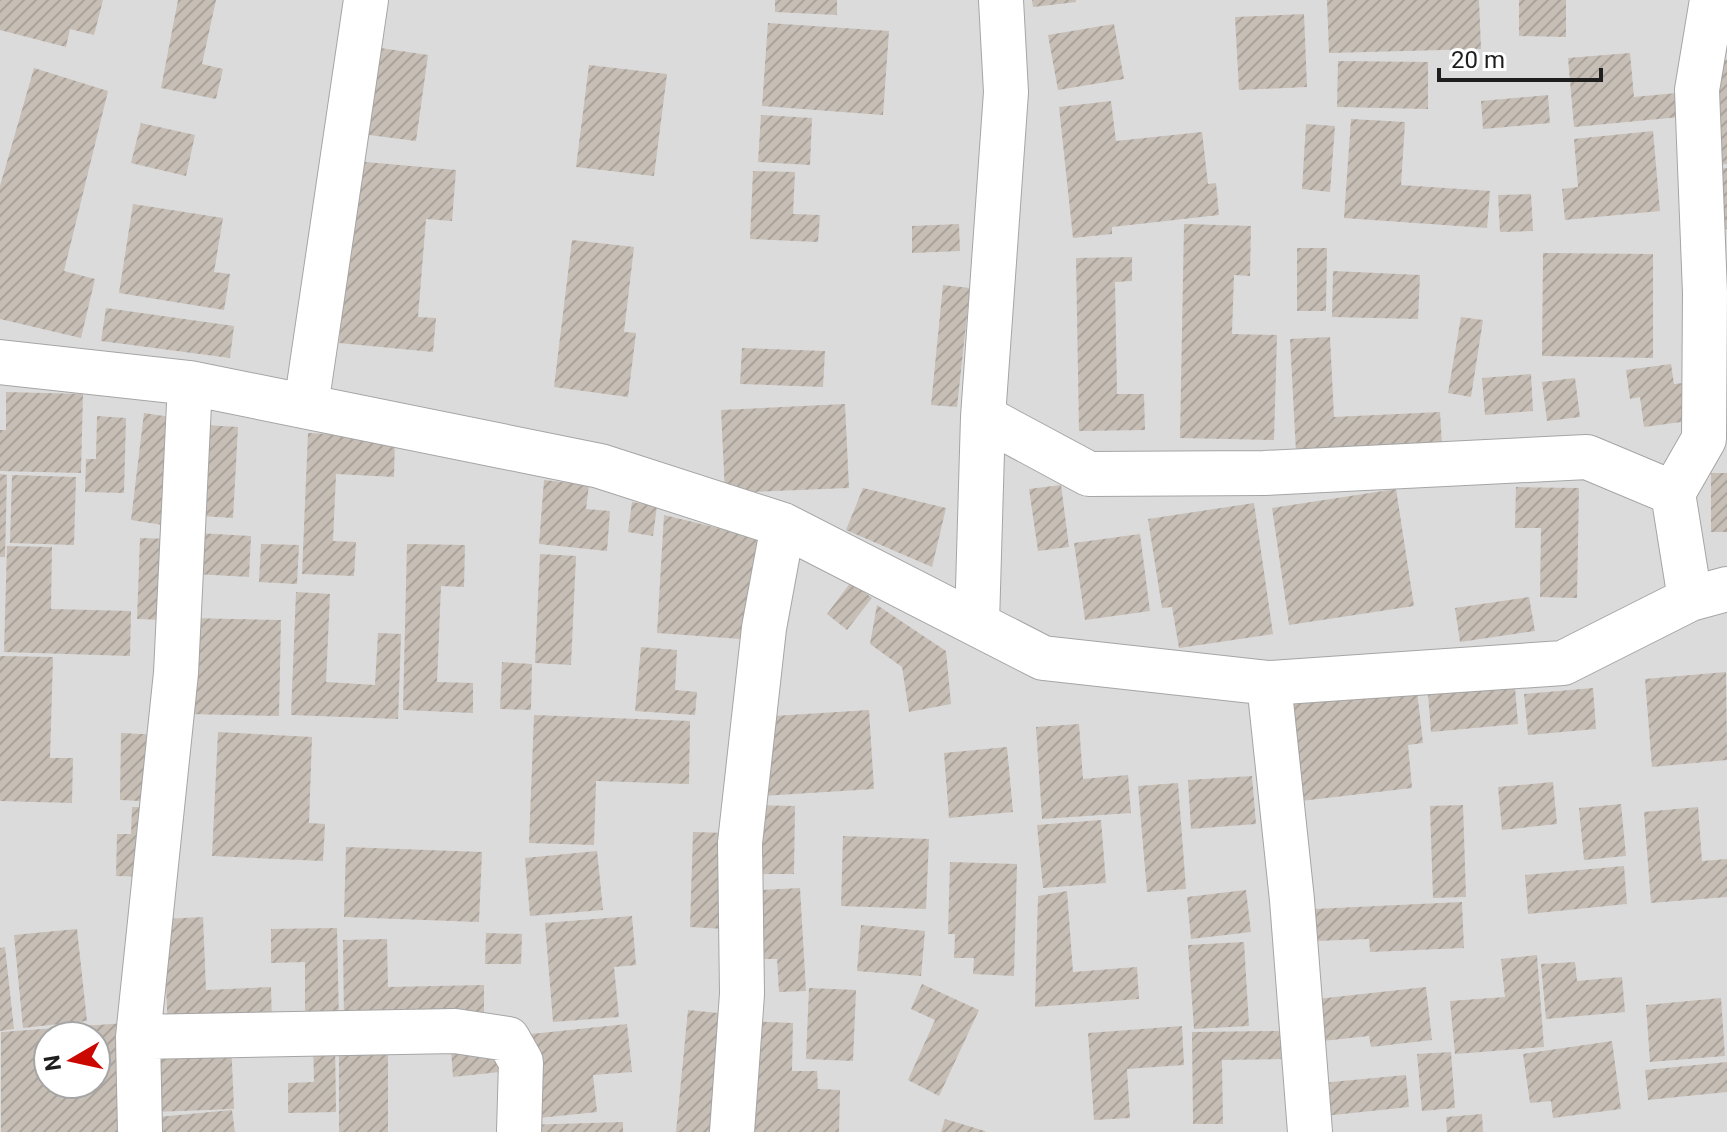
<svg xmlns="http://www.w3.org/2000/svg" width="1727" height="1132" font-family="Roboto,sans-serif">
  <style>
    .residential { fill: #dcdbdb; fill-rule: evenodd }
    .building { fill: url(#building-hatch); fill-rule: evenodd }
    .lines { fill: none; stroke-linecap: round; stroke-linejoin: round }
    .minor-casing { stroke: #a5a5a5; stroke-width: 46 }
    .minor { stroke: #fff; stroke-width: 44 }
  </style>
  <defs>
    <pattern id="building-hatch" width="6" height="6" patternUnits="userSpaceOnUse" patternTransform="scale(2)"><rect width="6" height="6" fill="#c7beb6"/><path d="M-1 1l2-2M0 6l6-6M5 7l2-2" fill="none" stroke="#aaa39c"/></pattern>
  </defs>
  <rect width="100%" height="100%" fill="#efece3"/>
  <!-- residential -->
  <path class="residential" d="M0,0H1727V1132H0ZM48,1036H96V1084H48Z"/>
  <!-- building -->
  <path class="building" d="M0,0H103L94,35L70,29L66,47L0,30Z
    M178,0H216L202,64L223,69L216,99L161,88Z
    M775,0H837V15L775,12Z
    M1032,0H1076V2L1033,7Z
    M1327,0H1479L1481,49L1329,53Z
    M1519,0H1566V37L1519,36Z
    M1304,14L1307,87L1239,90L1235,17Z
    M768,23L889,31L883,115L762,106Z
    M1114,24L1124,79L1058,90L1048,35Z
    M374,47L428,55L416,141L361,134Z
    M1630,53L1634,97L1677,93L1680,117L1574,127L1568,58Z
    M1727,60V164L1714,165L1713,61Z
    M1338,61L1428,62V109L1337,107Z
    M589,65L667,74L654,176L576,167Z
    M34,68L108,91L64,271L95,279L81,338L0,319V186Z
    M1548,95L1550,123L1483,129L1481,101Z
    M1111,101L1116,141L1202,132L1208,184L1216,183L1219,215L1112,227V234L1073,238L1059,107Z
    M761,115L812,118L810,165L758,162Z
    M1351,119L1405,122L1401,185L1490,191L1487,228L1344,218Z
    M141,123L195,135L186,176L131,163Z
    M1306,124L1335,126L1330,192L1302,189Z
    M1653,131L1660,211L1565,220L1562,189L1578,187L1574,139Z
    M355,161L456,170L452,221L426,219L418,317L436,318L433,352L339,343Z
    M1727,168V229L1709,230L1705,170Z
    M753,171L795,172L793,214L820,215L818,242L750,239Z
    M1531,194L1533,231L1500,232L1498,195Z
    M133,204L223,218L214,272L230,274L224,310L119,293Z
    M959,224L960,251L912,253V226Z
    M1184,224L1251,226L1250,276L1234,275L1232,334L1277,335L1274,440L1180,438Z
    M572,240L634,247L624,332L636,333L628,397L554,387Z
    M1297,248H1327L1326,311H1297Z
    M1543,253L1653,254V358L1542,356Z
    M1132,257V281L1115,282L1117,394H1144L1145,430L1079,431L1076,258Z
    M1333,271L1420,275L1418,319L1332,317Z
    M943,285L970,288L957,407L931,405Z
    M106,308L234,326L230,358L101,341Z
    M1461,317L1483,320L1471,397L1448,393Z
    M1330,337L1334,417L1440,412L1442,445L1296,452L1290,339Z
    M742,348L825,351L823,387L740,384Z
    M1671,364L1674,384L1691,382L1696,420L1644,427L1640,397L1630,399L1626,370Z
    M1531,374L1533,411L1485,415L1482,378Z
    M1575,378L1580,417L1547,421L1542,382Z
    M6,392L83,394L81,473L0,471V430H6Z
    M845,404L849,488L725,493L721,410Z
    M144,413L177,418L163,525L131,520Z
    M97,416L126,418L124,493L85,492L86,459H96Z
    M205,425L238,427L233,518L201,516Z
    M308,433L395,437L394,477L336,474L333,541L356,542L354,576L302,574Z
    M1711,473H1727V532H1711Z
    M0,474L7,475L5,557H0Z
    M12,475L76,477L74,545L10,543Z
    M544,480L589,485L586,509L610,511L607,551L539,544Z
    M1061,485L1069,547L1038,551L1029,489Z
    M1516,487L1579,488L1577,598L1540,597L1541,528H1515Z
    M863,488L946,508L932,567L846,530Z
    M1396,489L1414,606L1289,625L1272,508Z
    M632,502L657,506L653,536L628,532Z
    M1254,503L1273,634L1179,648L1172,607L1162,608L1148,519Z
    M664,515L763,539L755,640L657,633Z
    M197,533L251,536L249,577L195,574Z
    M1140,534L1150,611L1085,620L1074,543Z
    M140,538L170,539L167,620L137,619Z
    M261,544L299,545L297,584L259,582Z
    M407,544L465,545L464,587L441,586L437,682L473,683V713L403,710Z
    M7,546L52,547L51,609L131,611L130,656L4,652Z
    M540,554L576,556L571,665L535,663Z
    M851,582L872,598L847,630L827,614Z
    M296,592L330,594L326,682L375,685L378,633L401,634L398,719L291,715Z
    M1529,597L1535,631L1460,642L1455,608Z
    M877,605L946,651L951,704L909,712L902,667L870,644Z
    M189,618L281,620L279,716L187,714Z
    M641,647L677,650L675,690L697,692L695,715L635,711Z
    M0,656L53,657L50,758H73L72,803L0,801Z
    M502,662L532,664L531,710L500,709Z
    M1726,672L1727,760L1652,767L1645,679Z
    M1416,682L1423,743L1408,745L1412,788L1301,801L1289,696Z
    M1515,687L1518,724L1431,732L1428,694Z
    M1593,688L1596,729L1528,735L1524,694Z
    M869,710L874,789L761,796L756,717Z
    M534,715L690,721L689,784L596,781L594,845L529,843Z
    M1079,724L1083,779L1128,775L1131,813L1042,819L1036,727Z
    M218,732L312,737L309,823L325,824L323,861L212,856Z
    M121,733L163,735L161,802L120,800Z
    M1007,747L1013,812L949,818L944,753Z
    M1252,776L1256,824L1191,829L1188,780Z
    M1553,782L1557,824L1502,830L1498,787Z
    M1178,783L1186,889L1147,892L1138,786Z
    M1621,804L1626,856L1584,860L1579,808Z
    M757,805L795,806L794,874H755Z
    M1463,805L1466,897L1433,898L1430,806Z
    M132,807H155L154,877L116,876L117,834H131Z
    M1698,807L1702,861L1727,859V897L1651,903L1644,812Z
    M1101,820L1106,883L1043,888L1037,825Z
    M693,832L728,833L724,929L690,927Z
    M843,836L929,839L926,909L841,906Z
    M346,847L482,852L479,922L344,917Z
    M597,851L603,910L530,916L525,858Z
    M950,862L1017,864L1014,976L973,974L974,958H954L955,934H948Z
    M1624,866L1627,904L1528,914L1525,875Z
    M800,888L806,991L779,992L777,959H762L746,891Z
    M1246,890L1251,932L1191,939L1187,897Z
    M1067,891L1073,972L1137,967L1139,999L1035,1007L1038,896Z
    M1462,902L1464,948L1370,952L1369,939L1316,941L1314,909Z
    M632,916L636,965L614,967L619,1017L553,1022L545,923Z
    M203,917L206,990L271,987L272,1026L168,1030L163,919Z
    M861,925L925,931L921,976L857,971Z
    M337,928L339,1023H305V962L271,963V929Z
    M77,929L87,1021L23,1028L14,935Z
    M486,933L522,934L521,964H485Z
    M387,939L388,987L484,985V1021L344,1023L343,940Z
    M1244,942L1249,1026L1194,1029L1188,945Z
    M5,947L14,1029L0,1031V948Z
    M1537,955L1544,1047L1455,1054L1450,1001L1505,997L1501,959Z
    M1575,962L1577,981L1622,977L1625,1012L1546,1019L1541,964Z
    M922,984L979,1010L939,1096L908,1080L935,1020L911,1009Z
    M1426,987L1432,1040L1371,1047L1369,1036L1313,1042L1308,1000Z
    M809,988L856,990L853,1061L806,1059Z
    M1721,998L1725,1056L1650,1062L1646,1005Z
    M688,1010L728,1014L715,1132H676Z
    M744,1021L793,1023L792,1071H817L818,1089L840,1090L839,1132H742Z
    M125,1023L134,1132H1V1032ZM48,1036H96V1084H48Z
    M627,1024L632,1072L593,1075L597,1112L539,1118L531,1034Z
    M1182,1026L1184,1065L1127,1069L1130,1118L1094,1120L1088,1033Z
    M1281,1031V1059L1222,1060L1223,1124H1193L1192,1032Z
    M231,1041L234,1109L154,1112L151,1043Z
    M1612,1041L1621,1109L1553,1118L1551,1101L1530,1103L1523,1054Z
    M335,1042L336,1112L288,1113V1083L314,1082L313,1043Z
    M506,1044L509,1071L453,1077L451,1050Z
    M339,1046H388V1132H339Z
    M1451,1052L1455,1108L1422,1111L1417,1054Z
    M1727,1062V1092L1648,1100L1645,1070Z
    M1406,1075L1409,1107L1324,1116L1321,1083Z
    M232,1110L235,1132H149L147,1118Z
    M1482,1114L1483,1132H1447L1446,1117Z
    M945,1119L985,1131V1132H941Z
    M623,1122V1132H525L524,1125Z"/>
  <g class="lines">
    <!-- minor casing -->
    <g class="minor-casing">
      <path id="minor" d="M0,362L190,383L600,466L783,525L1043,658L1269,683L1563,663L1690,599L1727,589
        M306,406L366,0
        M983,417L1089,474L1264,473L1587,457L1673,493L1690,599
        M1673,493L1704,439L1705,293L1697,90L1712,0
        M977,623L983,417L1006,92L1001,0
        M1269,683L1292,900L1310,1132
        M138,1037L455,1031L508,1039L521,1062L519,1132
        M140,1132L138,1037L176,673L190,383
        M732,1132L742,994L740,843L764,628L783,525"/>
    </g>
    <!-- minor -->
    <use href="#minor" class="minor"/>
  </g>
  <!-- north arrow -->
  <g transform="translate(72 1060) rotate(261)"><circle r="38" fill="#ffffff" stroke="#a5a5a5" stroke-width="2"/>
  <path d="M0-6L14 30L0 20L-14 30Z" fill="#cb0800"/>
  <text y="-12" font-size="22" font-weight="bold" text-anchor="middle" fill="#1e1e1e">N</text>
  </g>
  <!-- scale -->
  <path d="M1439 68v12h162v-12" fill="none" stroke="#1e1e1e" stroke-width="4"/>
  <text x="1451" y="68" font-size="24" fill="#1e1e1e" stroke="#ffffff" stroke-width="6" paint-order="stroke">20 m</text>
</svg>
